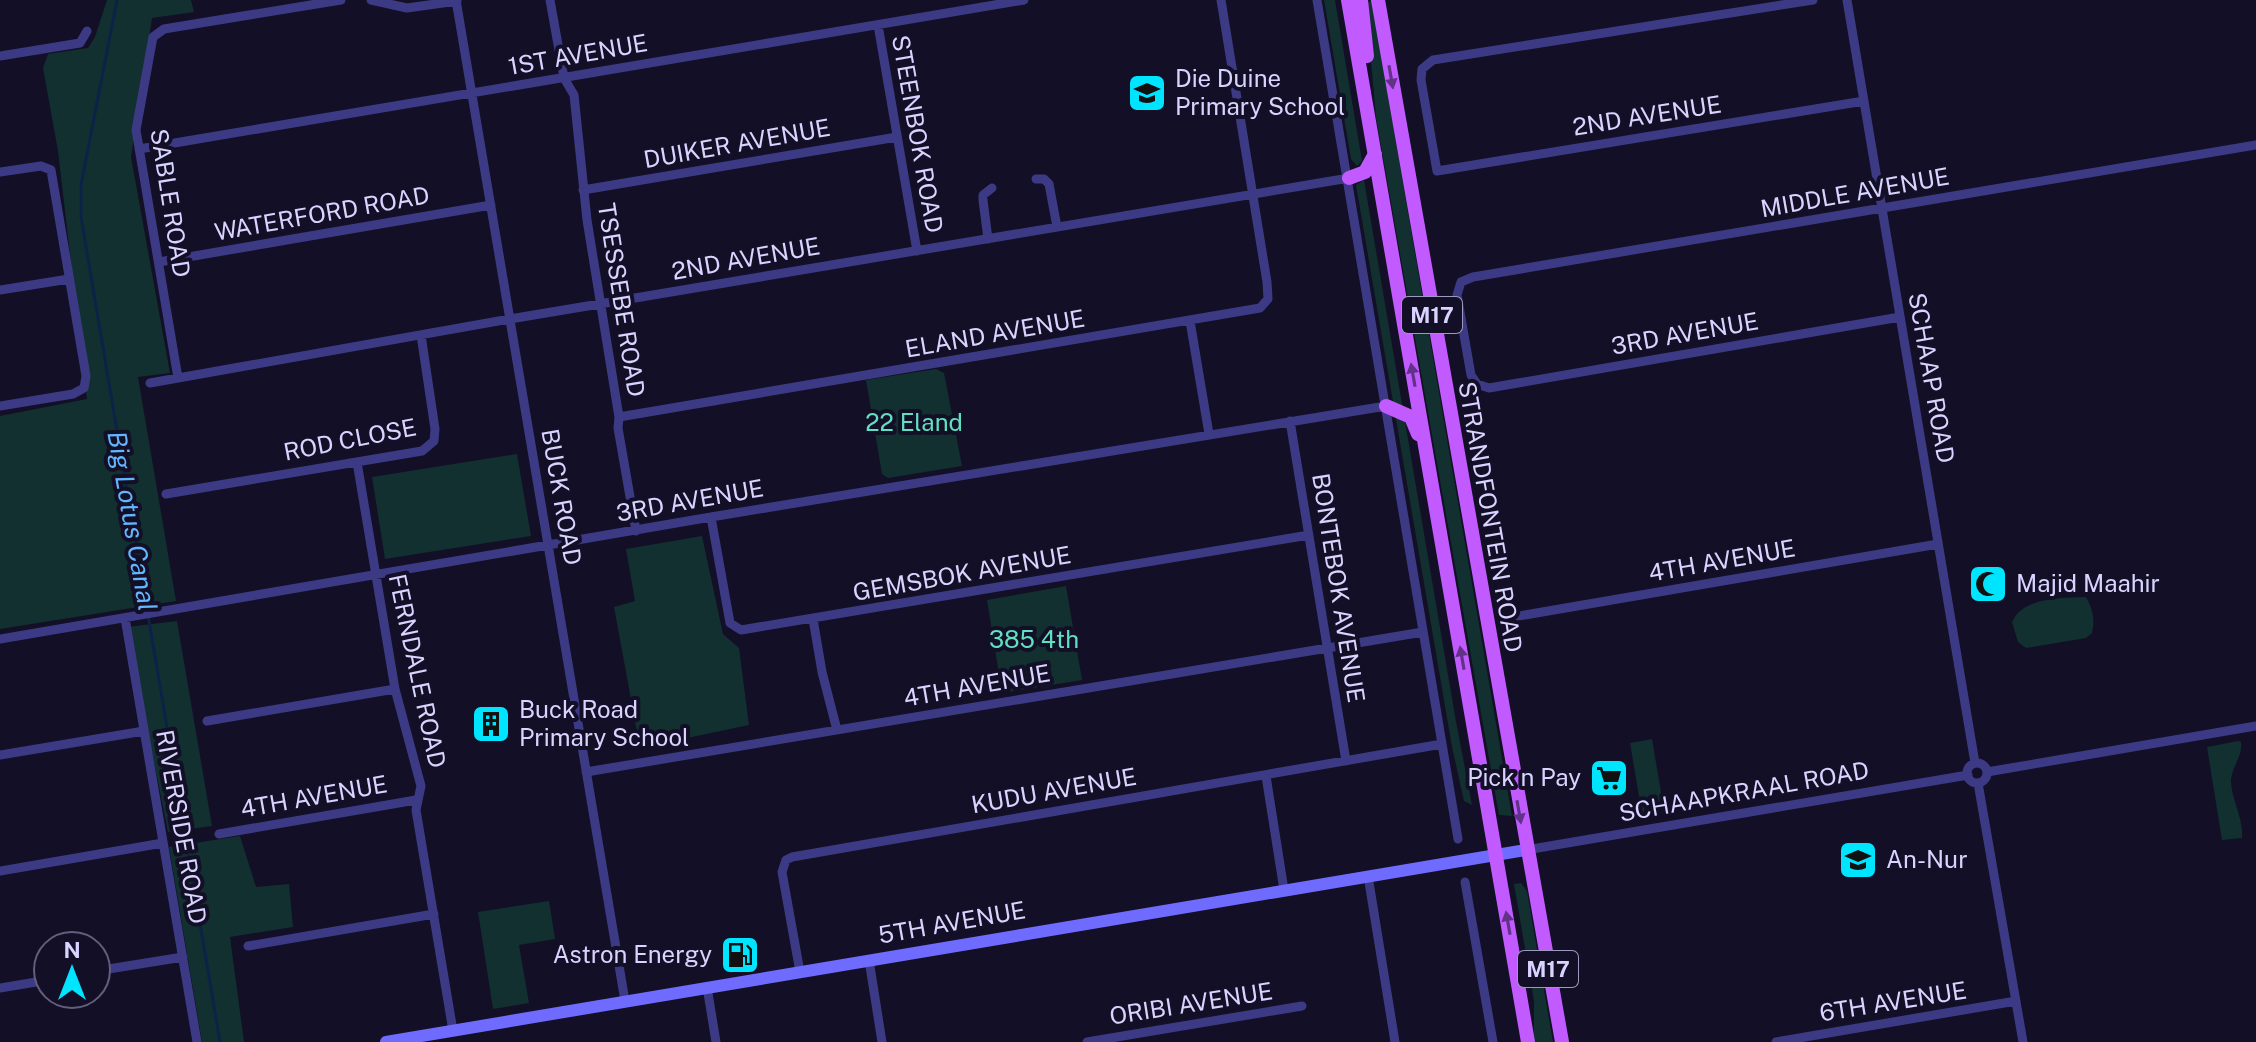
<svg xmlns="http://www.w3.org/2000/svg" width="2256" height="1042" font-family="'Public Sans',sans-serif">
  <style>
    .green { fill: #12302f }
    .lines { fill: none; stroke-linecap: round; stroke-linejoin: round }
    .stream { stroke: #0c2248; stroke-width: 3 }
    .street { stroke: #3d3a85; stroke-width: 9 }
    .secondary { stroke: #6f6bff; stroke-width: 12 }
    .primary { stroke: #c25bff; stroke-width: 14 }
    .oneway { fill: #623188 }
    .labels { text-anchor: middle; stroke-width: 8; stroke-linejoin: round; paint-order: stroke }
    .shield { fill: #130f26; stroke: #9e99be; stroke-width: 2 }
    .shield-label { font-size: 22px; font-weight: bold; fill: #d9d4ff }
    .street-label { font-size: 24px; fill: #d9d4ff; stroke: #130f26 }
    .poi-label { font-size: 24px; fill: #d9d4ff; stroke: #130f26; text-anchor: start }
    .park-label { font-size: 24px; fill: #5fe0c0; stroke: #130f26 }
    .water-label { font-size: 26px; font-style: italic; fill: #62b6ff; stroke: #130f26 }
  </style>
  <rect width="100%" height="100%" fill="#130f26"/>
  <!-- green -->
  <path class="green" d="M107,0H191L194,12L152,18L131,157L170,373L138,377L176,601L0,629V416L87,399L58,151L43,68L48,54L88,48L95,37Z
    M1324,0H1335L1361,155L1362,161L1357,166L1351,159Z
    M1371,0L1375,21L1512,816L1499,815L1376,117L1366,5Z
    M1364,180L1455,716L1472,805L1464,801L1452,747L1356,185Z
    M936,369L944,373L962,466L888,478L882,474L866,380Z
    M517,454L531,536L385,559L372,477Z
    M702,536L723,634L739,648L749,725L640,748L614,607L635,601L626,549Z
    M1066,586L1082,680L1002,693L987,600Z
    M2086,597C2093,609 2095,620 2092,633L2086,638L2026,648L2018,642L2012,622C2023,597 2061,598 2086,597Z
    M177,621L212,826L168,832L127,627Z
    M1652,739L1664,810L1642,814L1630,743Z
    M2238,741L2241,742C2243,756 2232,766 2231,780C2231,800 2244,818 2242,838L2222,840L2207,747Z
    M240,836L256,887L289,884L293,927L230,937L244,1042H202L169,847Z
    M1521,883L1527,891L1553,1042H1534V1001L1514,884Z
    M549,901L555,939L519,945L529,1003L493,1009L478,912Z"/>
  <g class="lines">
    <!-- stream -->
    <path class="stream" d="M117,0L81,185V217L220,1042"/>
    <!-- street -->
    <path class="street" d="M371,0L407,8L457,1
      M456,0L625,1001
      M550,0L564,78L574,95L587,220L619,417L618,428L636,531
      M1317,0L1458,839
      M1813,0L1433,60L1422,69L1421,80L1437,171L1864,101
      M1847,0L1975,763
      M878,25L917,251
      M0,56L80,43L87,31
      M139,149L1024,0
      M0,172L41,166L51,170L86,376L84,388L73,394L0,406
      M1036,179H1044L1049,184L1057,227
      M583,190L897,137
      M988,239L983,200V195L992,188
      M159,262L491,205
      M0,290L69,279
      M1900,317L1489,388L1477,384L1471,375L1457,295L1461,282L1473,277L2256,145
      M1190,321L1209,434
      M178,378L136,130L153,37L164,29L341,0
      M150,383L510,319L1349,178
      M619,417L1260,308L1268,299L1267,282L1221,0
      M1290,421L1346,761
      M357,462L395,689L421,786L416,810L453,1031
      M166,494L422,451L434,441L435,429L421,335
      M711,517L730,623L741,630L1309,535
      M1513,617L1938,544
      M125,618L197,1042
      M813,619L822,672L837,730
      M0,639L711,517L1386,406
      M207,721L395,689
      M0,755L144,731
      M1967 773a10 10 0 1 1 20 0a10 10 0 1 1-20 0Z
      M586,772L1423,632
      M1987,772L2256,726
      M1266,776L1284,890
      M1978,783L2023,1042
      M219,834L416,800
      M1526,850L1968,775
      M0,871L163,843
      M1368,876L1395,1042
      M1465,882L1493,1042
      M248,946L434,914
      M869,960L882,1042
      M96,971L183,957
      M800,972L782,872L786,860L792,857L1442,744
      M707,987L716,1042
      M0,988L48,980
      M1087,1042L1302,1006
      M1776,1042L2016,1001"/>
    <!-- secondary -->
    <path class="secondary" d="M386,1042L1526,850"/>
    <!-- primary -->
    <path class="primary" d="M1348,0L1528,1042
      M1361,0L1367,56
      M1378,0L1562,1042
      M1349,178L1365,172L1375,154
      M1386,406L1411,417L1418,434"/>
  </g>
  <!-- one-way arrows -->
  <defs><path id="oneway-solid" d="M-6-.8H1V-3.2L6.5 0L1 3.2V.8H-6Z" transform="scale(2)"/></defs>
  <g class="oneway">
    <use href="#oneway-solid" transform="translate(1391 77) rotate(80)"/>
    <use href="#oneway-solid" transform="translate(1413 375) rotate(-100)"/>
    <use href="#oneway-solid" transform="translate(1462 658) rotate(-100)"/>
    <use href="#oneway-solid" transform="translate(1519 812) rotate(80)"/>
    <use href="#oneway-solid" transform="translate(1508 923) rotate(-100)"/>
  </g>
  <!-- icons -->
  <defs>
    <g id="school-square" transform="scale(2)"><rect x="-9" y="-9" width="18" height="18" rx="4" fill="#00e5ff" stroke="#130f26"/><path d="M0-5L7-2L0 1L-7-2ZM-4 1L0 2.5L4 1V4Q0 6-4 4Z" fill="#111"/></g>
    <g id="mosque-square" transform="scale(2)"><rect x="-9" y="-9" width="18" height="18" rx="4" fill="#00e5ff" stroke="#130f26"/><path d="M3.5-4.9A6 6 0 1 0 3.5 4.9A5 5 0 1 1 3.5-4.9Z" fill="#111"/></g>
    <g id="building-square" transform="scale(2)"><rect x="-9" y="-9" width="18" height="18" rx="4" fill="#00e5ff" stroke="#130f26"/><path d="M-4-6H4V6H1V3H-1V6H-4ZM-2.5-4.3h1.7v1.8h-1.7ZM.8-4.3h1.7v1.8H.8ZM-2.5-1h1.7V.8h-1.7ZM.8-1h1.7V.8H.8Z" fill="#111"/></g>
    <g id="supermarket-square" transform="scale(2)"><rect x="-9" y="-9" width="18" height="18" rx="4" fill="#00e5ff" stroke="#130f26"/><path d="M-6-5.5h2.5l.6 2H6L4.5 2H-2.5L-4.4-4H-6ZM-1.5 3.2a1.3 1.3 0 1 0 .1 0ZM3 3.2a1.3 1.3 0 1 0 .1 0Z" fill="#111"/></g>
    <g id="fuel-square" transform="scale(2)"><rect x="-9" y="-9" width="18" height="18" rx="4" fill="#00e5ff" stroke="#130f26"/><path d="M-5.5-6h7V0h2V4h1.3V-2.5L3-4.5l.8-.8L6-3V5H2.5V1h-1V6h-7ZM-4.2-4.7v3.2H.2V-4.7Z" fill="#111"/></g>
  </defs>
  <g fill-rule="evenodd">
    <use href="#school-square" x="1147" y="93"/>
    <use href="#mosque-square" x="1988" y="584"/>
    <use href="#building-square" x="491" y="724"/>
    <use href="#supermarket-square" x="1609" y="778"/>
    <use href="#school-square" x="1858" y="860"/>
    <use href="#fuel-square" x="740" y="955"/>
  </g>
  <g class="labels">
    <!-- shield labels -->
    <g class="shield">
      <rect x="1402" y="297" width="60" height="36" rx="6"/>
      <rect x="1518" y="951" width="60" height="36" rx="6"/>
    </g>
    <g class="shield-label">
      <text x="1432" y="323">M17</text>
      <text x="1548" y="977">M17</text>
    </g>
    <!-- street labels -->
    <g class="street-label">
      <text transform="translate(578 55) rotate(-10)" y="8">1ST AVENUE</text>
      <text transform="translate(1647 116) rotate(-9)" y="8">2ND AVENUE</text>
      <text transform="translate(917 134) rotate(80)" y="8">STEENBOK ROAD</text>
      <text transform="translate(737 144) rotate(-10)" y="8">DUIKER AVENUE</text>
      <text transform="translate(1855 193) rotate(-10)" y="8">MIDDLE AVENUE</text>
      <text transform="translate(170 203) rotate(81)" y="8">SABLE ROAD</text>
      <text transform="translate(322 214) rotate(-10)" y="8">WATERFORD ROAD</text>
      <text transform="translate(746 259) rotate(-10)" y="8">2ND AVENUE</text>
      <text transform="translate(621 300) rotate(81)" y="8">TSESSEBE ROAD</text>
      <text transform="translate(995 334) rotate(-10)" y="8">ELAND AVENUE</text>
      <text transform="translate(1685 334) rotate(-10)" y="8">3RD AVENUE</text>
      <text transform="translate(1931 378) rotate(80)" y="8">SCHAAP ROAD</text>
      <text transform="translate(350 440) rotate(-11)" y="8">ROD CLOSE</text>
      <text transform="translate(561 497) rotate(80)" y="8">BUCK ROAD</text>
      <text transform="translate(690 501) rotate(-10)" y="8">3RD AVENUE</text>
      <text transform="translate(1490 517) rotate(80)" y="8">STRANDFONTEIN ROAD</text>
      <text transform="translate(1722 561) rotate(-10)" y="8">4TH AVENUE</text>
      <text transform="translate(962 574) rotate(-10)" y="8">GEMSBOK AVENUE</text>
      <text transform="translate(1338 588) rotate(81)" y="8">BONTEBOK AVENUE</text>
      <text transform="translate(417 671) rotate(78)" y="8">FERNDALE ROAD</text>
      <text transform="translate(977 686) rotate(-10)" y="8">4TH AVENUE</text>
      <text transform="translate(1054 791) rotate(-10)" y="8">KUDU AVENUE</text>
      <text transform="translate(1744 792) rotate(-10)" y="8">SCHAAPKRAAL ROAD</text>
      <text transform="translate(314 797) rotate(-10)" y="8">4TH AVENUE</text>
      <text transform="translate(181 827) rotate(80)" y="8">RIVERSIDE ROAD</text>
      <text transform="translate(952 923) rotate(-10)" y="8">5TH AVENUE</text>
      <text transform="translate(1893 1002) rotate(-9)" y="8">6TH AVENUE</text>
      <text transform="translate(1191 1004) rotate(-9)" y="8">ORIBI AVENUE</text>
    </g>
    <!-- poi labels -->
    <g class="poi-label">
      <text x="1175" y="87">Die Duine<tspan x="1175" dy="28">Primary School</tspan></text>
      <text x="2016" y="592">Majid Maahir</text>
      <text x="519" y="718">Buck Road<tspan x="519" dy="28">Primary School</tspan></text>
      <text x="1581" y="786" text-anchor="end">Pick n Pay</text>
      <text x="1886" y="868">An-Nur</text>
      <text x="712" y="963" text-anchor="end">Astron Energy</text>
    </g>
    <!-- park labels -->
    <g class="park-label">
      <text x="914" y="431">22 Eland</text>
      <text x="1034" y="648">385 4th</text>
    </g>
    <!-- water labels -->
    <g class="water-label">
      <text transform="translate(132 521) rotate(80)" y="9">Big Lotus Canal</text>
    </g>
  </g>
  <!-- north arrow -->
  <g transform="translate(72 970)"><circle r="38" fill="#130f26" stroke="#625e7d" stroke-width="2"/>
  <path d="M0-6L14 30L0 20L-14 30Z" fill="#00e5ff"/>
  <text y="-12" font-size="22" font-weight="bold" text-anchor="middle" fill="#d9d4ff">N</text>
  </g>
</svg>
